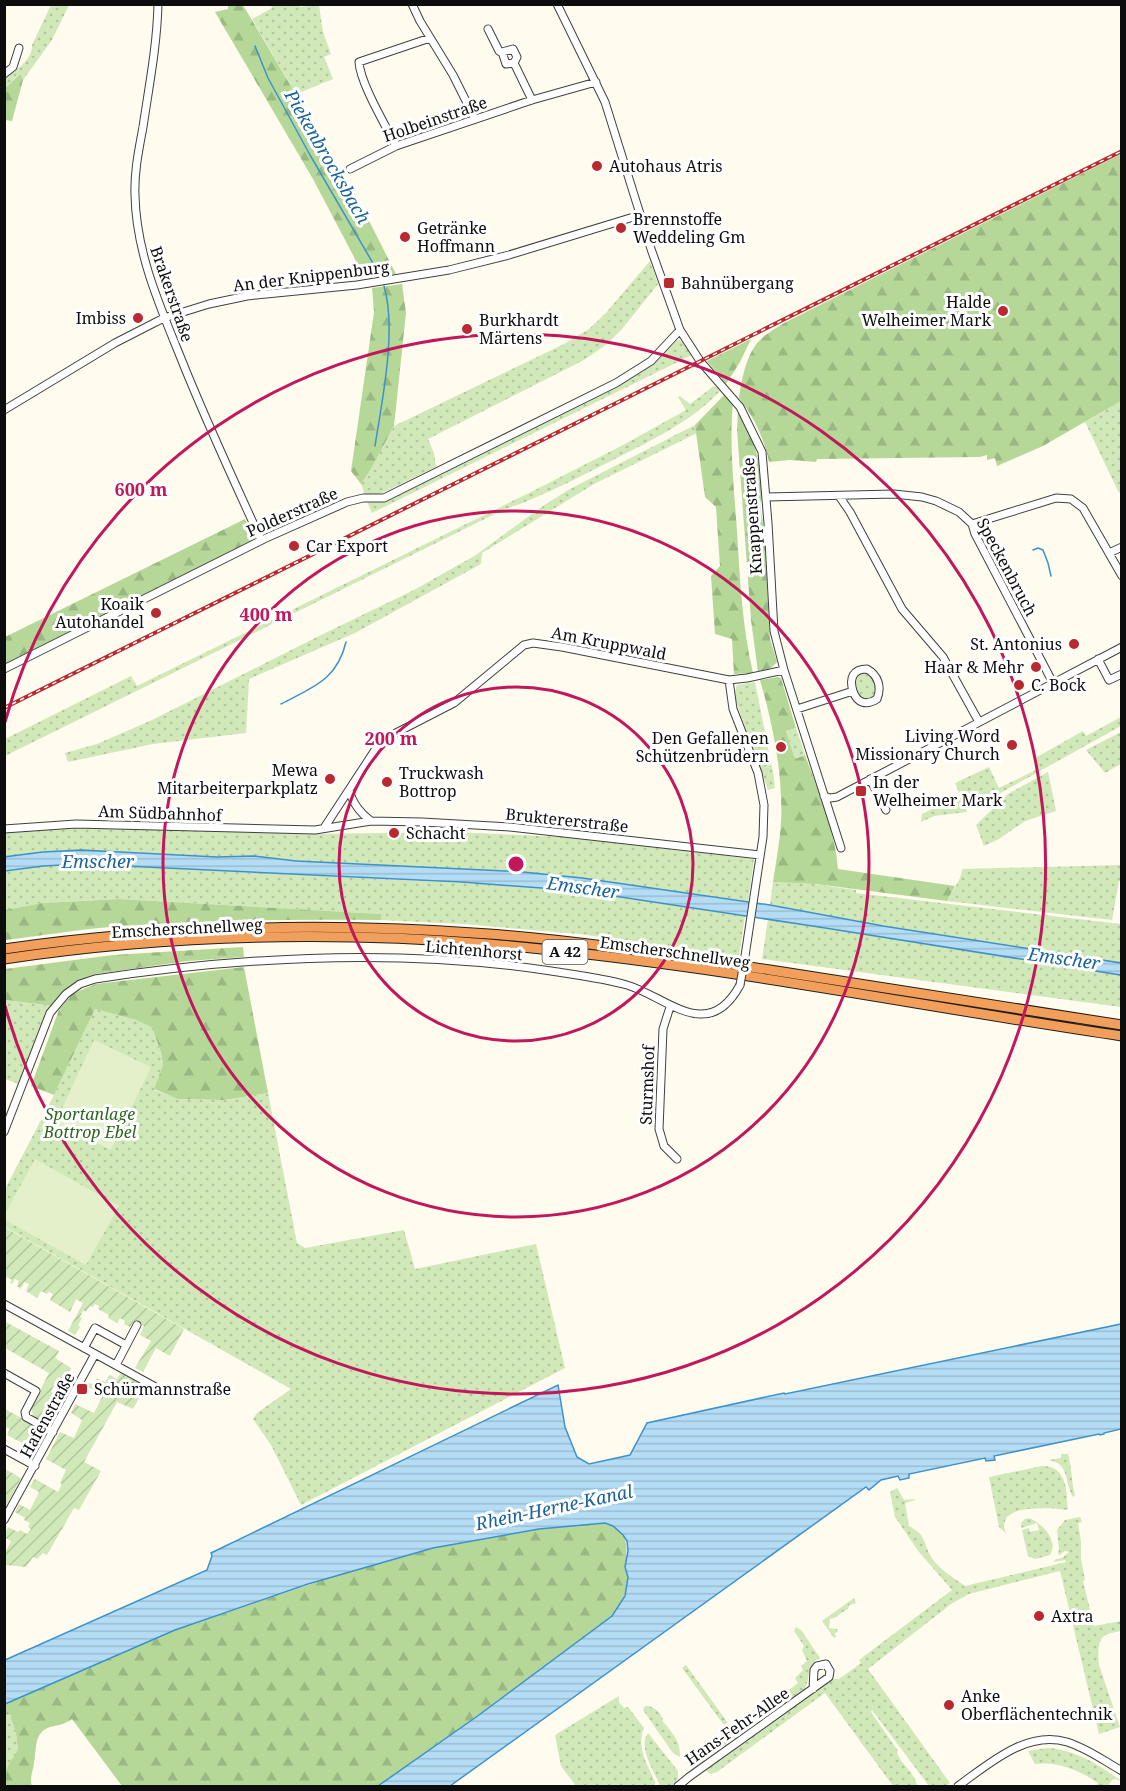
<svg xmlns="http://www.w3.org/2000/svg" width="1126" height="1791" font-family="'Noto Serif',serif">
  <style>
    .grass { fill: url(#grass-dots) }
    .forest { fill: url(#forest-firs) }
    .garden { fill: url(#garden-furrows) }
    .pitch { fill: #e3f0ca }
    .water { fill: url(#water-rules); stroke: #3d92ca; stroke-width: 1.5 }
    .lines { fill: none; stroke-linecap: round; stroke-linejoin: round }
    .stream { stroke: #3d92ca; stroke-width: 1.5 }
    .minor-casing { stroke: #404040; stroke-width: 9 }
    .highway-casing { stroke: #1e1e1e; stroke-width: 11 }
    .minor { stroke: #fff; stroke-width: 7 }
    .highway { stroke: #f19f5a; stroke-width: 9 }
    .rail-casing { stroke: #ba292f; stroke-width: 4 }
    .rail { stroke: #fff; stroke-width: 1.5; stroke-dasharray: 4.5; stroke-linecap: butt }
    .minor-bridge-casing { stroke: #404040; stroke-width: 9; stroke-linecap: butt }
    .minor-bridge { stroke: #fff; stroke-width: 7 }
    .ring { fill: none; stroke: #c2185b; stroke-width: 3 }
    .poi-dot { fill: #ba292f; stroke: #fff; stroke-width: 2 }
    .labels { text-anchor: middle; stroke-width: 6; stroke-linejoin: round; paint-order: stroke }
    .shield { fill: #fff; stroke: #565656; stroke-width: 1.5 }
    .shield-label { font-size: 15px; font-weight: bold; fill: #0d0d0d }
    .street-label { font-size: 16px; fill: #0d0d0d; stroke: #fff }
    .poi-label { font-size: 16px; fill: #0d0d0d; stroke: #fff; text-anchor: start }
    .park-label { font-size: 16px; font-style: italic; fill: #2d641f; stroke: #fff }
    .water-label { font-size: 18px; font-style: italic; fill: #1a639c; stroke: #fff }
    .centre { fill: #c2185b; stroke: #fff; stroke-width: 3 }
    .ring-label { font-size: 18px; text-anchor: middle; font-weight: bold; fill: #c2185b; stroke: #fff; stroke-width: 6; stroke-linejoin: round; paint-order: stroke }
  </style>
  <defs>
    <pattern id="grass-dots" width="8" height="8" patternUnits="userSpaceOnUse" patternTransform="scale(1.5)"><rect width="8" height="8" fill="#d1e8b9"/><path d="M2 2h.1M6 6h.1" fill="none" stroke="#b2c69e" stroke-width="1.8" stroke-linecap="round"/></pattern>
    <pattern id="forest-firs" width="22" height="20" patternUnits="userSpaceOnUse" patternTransform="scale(1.5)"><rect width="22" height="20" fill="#b5d898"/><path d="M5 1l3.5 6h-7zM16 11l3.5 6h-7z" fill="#9ab882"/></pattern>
    <pattern id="garden-furrows" width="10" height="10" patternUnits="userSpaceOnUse" patternTransform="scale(1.5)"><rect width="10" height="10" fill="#d1e8b9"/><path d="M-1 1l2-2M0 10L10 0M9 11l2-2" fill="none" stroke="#b2c69e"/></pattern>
    <pattern id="water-rules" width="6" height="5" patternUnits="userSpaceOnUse" patternTransform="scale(1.5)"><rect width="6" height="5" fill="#b4ddf5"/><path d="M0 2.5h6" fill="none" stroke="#9abcd1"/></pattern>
  </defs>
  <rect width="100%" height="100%" fill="#fffbee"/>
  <!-- grass -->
  <path class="grass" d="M51,5H69L52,40L23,80L19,74L5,88V79C14,71 33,60 32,45Z
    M271,5H300V7L319,5L323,32L331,54L324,57L333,79L296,94L252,19L272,8Z
    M650,261L658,284L622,329L607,344L584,360L428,439L434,453L436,467L380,494L365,495L361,484L371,469L394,426L562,345L589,329L605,314Z
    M677,340L684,341L692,355L372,513L367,501L386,500L639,374L656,361Z
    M714,386L721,390C691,422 652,440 613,460C577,478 542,497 503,510L5,756V739L131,676L137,686L529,493L625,444L686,410L678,397L680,396L690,404Z
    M1121,401L1122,491L1119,493L1085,422Z
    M695,425L697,433L594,484L482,553L481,564L355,633L249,679L246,733L153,744L68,762L65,753L97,744L152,720L323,634L414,590L476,555L540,508L568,490Z
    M862,672L871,673L878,688L875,696L868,700L858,697L853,680L855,676Z
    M755,682L774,778L775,788L768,790L734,696L737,685Z
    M1121,717V726L995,796L992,793L974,798L966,808L967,812L934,816L921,822L922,814L960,795L955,783L989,767L999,788L1038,769L1037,757L1083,731L1086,736Z
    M796,728L805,755L795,759L786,731Z
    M1121,732V764L1105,773L1086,750Z
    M1048,772L1056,811L1025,821L999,839L984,846L976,825L1008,794Z
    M70,825L307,834L453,832L563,837L754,859L748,903L582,878L523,872L296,861L253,856L217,857L81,850L43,852L5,857L4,832Z
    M83,864L521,886L581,891L745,916L739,956L579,934L463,924L381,920L380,914L119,899L42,903L5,910V871L43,866Z
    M1121,865V881H1119L1112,920L947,901C952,890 962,880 962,869Z
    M773,882L815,884L856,890V893L1121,924V963L883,926L770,905Z
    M768,919L1121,975V1007L762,959Z
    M5,1000L53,1006L21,1085L5,1079Z
    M95,1009L136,1020L152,1026L161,1052L163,1065L154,1090L179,1099L224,1100L268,1093L297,1243L305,1248L404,1230L415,1269L536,1244L565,1368L301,1505L271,1445L253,1419L257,1413L291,1389L5,1227V1189L54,1095Z
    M1061,1454H1068C1072,1467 1071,1481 1075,1495L1073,1497C1064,1481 1070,1463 1048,1460L1061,1458Z
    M1042,1466C1068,1466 1066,1491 1068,1510C1055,1508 1013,1505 1006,1519C1003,1524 1004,1528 1006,1533L999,1527L989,1477Z
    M897,1488L904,1500L915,1499V1500L905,1503L909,1526C929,1537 922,1545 934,1561C942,1571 954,1578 965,1586L1066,1562L1065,1560L1053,1562L1056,1559L1062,1558L1069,1552L1065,1551L1060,1555L1058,1554L1059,1549L1057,1530L1065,1520L1080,1517L1082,1522L1078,1523L1081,1541V1559L1085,1580L1083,1581L1094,1626L1121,1621V1631C1116,1632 1107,1633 1103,1637C1097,1642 1098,1658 1099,1665L1120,1727L1099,1734L1060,1571L969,1594L951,1604L868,1669L950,1783L945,1786H929L872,1710L871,1712L898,1751L897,1753C902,1766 915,1772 917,1786H893L825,1693L717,1772L710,1774L706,1770L832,1679H839L861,1663L859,1660L952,1590L919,1552L895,1517L890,1492Z
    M1029,1518C1042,1523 1059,1540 1050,1555L1035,1559L1028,1556L1022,1530L1029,1528L1030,1532L1039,1530L1037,1523L1021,1528V1523L1025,1519Z
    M854,1598L856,1603L849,1605L848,1609C841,1612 837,1618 830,1619L829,1628L837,1629L838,1632L835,1633V1635L837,1636L834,1638L822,1621Z
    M796,1627L802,1631L820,1658C805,1665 812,1677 804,1690L760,1720L756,1714L769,1704L773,1705L775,1701L798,1683L795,1678L803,1670L801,1666L807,1661L802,1650L804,1646L794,1631Z
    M686,1665L733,1730L747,1721L751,1726L694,1768L687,1764L686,1761L723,1734L724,1725L682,1668Z
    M619,1696V1702L624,1708L628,1707L644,1728C636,1748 647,1763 655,1782V1786H576L561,1766L555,1735Z
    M645,1706C653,1705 660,1712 663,1719L662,1720C671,1732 681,1740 680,1757L673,1753L643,1710Z
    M10,1714L16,1734L18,1749L5,1773V1715Z
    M648,1733L678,1771V1778L674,1786H660C655,1772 637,1747 648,1733Z
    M1047,1748C1074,1749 1100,1765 1121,1781L1116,1779L1112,1780L1108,1786H1096L1098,1783C1079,1770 1058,1761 1035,1764L1028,1751Z"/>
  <!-- forest -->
  <path class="forest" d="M228,5H243L360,203L396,274L365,278L364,276L313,179L215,12L228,9Z
    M20,74L23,80L12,121L5,120V88Z
    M1121,154V401L1043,446L997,466L995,458L987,460V455L980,457L817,459L816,462L790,460L769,462C764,438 754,417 739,398C742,379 746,354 760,340C767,333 776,328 784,323Z
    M402,284L406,313L394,426L371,469L361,484L351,471L374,312L372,288Z
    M751,339L740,362L726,384L707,361Z
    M725,394L733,402C729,445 734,488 737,531C740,579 742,626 753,673L734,674L732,639L715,634L711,576L720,566L716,507L705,497L695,425Z
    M738,408L751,433L759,463L762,495L760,504L764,530L770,639L777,662L771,668L758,672L751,620L737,430Z
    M245,519L255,539L5,664V637Z
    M778,677L781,678L796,728L786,731L795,759L805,755C819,793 835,829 838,869L955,886L947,901L816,884L773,882C777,855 783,827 781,799C780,760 771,718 760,680Z
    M119,899L381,914V920C290,919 200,920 110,927C74,930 39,936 5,940V910L42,903Z
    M243,947L244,957L188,961L96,974L70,987L59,997L53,1006L5,1000V969L113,955Z
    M244,967L268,1093L224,1100L178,1099L154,1089L163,1065L161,1052L152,1027L136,1020L95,1009L54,1095L31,1086L59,1010L72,994L95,984Z
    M594,1523C625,1523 628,1536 626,1563C625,1568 628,1572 628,1577C627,1593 622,1604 612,1616L479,1715L378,1786H122L72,1719C65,1724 59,1725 50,1727C33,1733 37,1749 34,1763C33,1772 29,1778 32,1786H5L4,1773L18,1749L16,1734L10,1714L5,1715V1704L175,1630L347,1572L433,1548L461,1542L539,1529Z"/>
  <!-- garden -->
  <path class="garden" d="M4,1227L184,1329L170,1356L156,1348L143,1372L135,1368L151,1341L140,1335L144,1326L134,1321L130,1327L124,1324L125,1321L120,1318L117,1323L108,1318L109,1315L98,1309L99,1306L95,1304L93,1307L90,1306L86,1312L83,1310L80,1317L82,1318L78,1325L80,1327L75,1335L68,1331L83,1303L76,1299L70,1312L50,1300L53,1294L49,1292L47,1294L41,1291L37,1298L26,1291L29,1284L24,1282L21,1289L17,1286L19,1281L15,1279L12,1284L10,1283L12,1280L7,1277L5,1280Z
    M4,1321L59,1351L55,1358L71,1368L64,1380L58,1377L51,1392L53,1393L38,1421L34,1418L31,1408L49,1373L5,1348Z
    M121,1373L142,1385L143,1391L133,1409L117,1402L84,1462L101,1471L79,1510L74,1508L47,1555L43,1553L37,1559L33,1557L26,1567L5,1565V1553L11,1541L5,1538V1533L8,1527L18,1532L20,1530L27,1534L31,1529L28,1527L30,1523L24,1520L25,1518L15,1512L19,1504L30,1510L39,1492L30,1487L35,1479L58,1492L62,1484L60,1483L66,1470L46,1459L60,1432L74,1438L82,1420L71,1413L75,1404L94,1413L103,1395L86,1386L87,1383L93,1384L97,1378L105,1382L110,1375L117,1379Z
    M5,1409L47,1432L37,1451L7,1435L10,1429L7,1427L5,1431Z
    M5,1469L21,1478L5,1508L4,1507Z"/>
  <!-- pitch -->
  <path class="pitch" d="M94,1040L151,1067L111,1150L55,1123Z
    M35,1159L119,1206L86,1265L5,1220V1214Z"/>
  <!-- water -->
  <path class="water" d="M81,850L217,857L253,856L296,861L523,872L582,878L770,905L883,926L1121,963V975L819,927L581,891L461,882L83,864L43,866L5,871L4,857L43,852Z
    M1121,1324V1429L1104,1433V1434L1100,1435L1099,1434L994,1456L995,1460L986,1461L985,1458L909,1474V1478L900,1480L898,1476L881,1480L869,1490L866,1487L450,1786H378L479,1715L612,1616L625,1596L628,1577L625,1567L628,1551L627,1541L623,1535L613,1526L605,1523L539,1529L433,1548L308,1584L175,1630L5,1704V1660L207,1570L212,1556L211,1553L558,1385L565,1427L577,1457L589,1464L630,1455L647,1423L784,1393L785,1394Z"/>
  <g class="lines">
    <!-- stream -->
    <path class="stream" d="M255,46L268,78L310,155L381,277
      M375,446C382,401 397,330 384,286
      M1033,550L1038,548L1043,550L1048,563L1051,576
      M281,704C313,687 337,680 346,642"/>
    <!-- minor casing -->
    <g class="minor-casing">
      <path id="minor" d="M158,4C157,46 149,86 143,127C139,149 134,172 135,195C136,252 159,304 180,356C205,419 233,479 261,540
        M412,4L420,21L453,75L475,119
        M557,4L605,102L651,249L680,330L700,361L740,407L762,452L768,523L774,631L784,670L841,848
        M488,29L499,51L502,53
        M514,63L506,64L502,52L513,49L517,57L514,63L532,100
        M4,74L13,67L19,48
        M396,146C386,126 360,83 359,62L430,38
        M350,169L396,146L532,100L596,82
        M4,410L115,343L154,323L164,318L209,304L247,296L357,285L449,270L509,255L640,215
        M839,496L850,512L902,609L943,657L979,722
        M767,497L894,494L922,497L936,501L959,512L972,524L975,534L1053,683
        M972,524L1056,498L1071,499L1083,508L1122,576
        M1109,553L1122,547
        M1098,659L1109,680L1122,674
        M4,669L264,539L347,502L363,498H384L616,383L651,361L680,330
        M729,680L733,709L758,773L764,805L763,837L745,956
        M797,709L853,691C849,678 853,669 867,669C878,675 882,687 877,699C866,706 857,703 853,691
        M870,779L886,810
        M349,791C354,804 359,812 371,821
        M824,796L830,798L837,797L1122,647
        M324,828L375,750L390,736L454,703L524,645L533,643L562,647L729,680L747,678L784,670
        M4,829L76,824L315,830L371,821L422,822L510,827L760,855
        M670,1007L663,1029L659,1129L664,1146L677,1159
        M4,1132L50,1013L66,994L80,984L95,979C246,956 400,948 551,971C576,975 602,978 627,985C667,997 708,1044 740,985
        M4,1304L161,1390
        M84,1348L95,1328L126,1345
        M116,1365L137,1325
        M4,1373L36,1391L25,1412L26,1417L53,1432
        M4,1449L35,1466
        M4,1520L95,1354
        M678,1786L689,1777L829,1677L830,1671L826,1664L817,1666L814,1670L813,1689
        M958,1786C989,1764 1026,1730 1067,1742C1087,1748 1104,1761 1122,1771"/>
    </g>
    <!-- highway casing -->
    <g class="highway-casing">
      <path id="highway" d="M4,949C165,926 328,922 489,934C583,941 677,956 770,970C887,988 1004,1006 1122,1025
        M4,959C164,935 329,931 489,944C702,962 911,1005 1122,1036"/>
    </g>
    <!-- minor -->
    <use href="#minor" class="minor"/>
    <!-- highway -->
    <use href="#highway" class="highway"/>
    <!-- rail casing -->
    <g class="rail-casing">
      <path id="rail" d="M4,708L1122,151"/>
    </g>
    <!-- rail -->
    <use href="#rail" class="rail"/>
    <!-- minor-bridge casing -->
    <g class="minor-bridge-casing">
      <path id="minor-bridge" d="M740,985L745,956"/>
    </g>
    <!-- minor-bridge -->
    <use href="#minor-bridge" class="minor-bridge"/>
  </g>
  <!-- distance rings -->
  <g class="ring">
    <circle cx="516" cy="864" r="177"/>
    <circle cx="516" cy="864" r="353"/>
    <path d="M5 722A530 530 0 1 1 5 1006"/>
  </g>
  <!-- markers -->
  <g class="poi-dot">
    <circle cx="597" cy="166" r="6"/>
    <circle cx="621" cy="228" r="6"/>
    <circle cx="405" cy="237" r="6"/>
    <rect x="663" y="277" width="12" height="12" rx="3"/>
    <circle cx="1003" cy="311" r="6"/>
    <circle cx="138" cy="318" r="6"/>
    <circle cx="467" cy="329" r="6"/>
    <circle cx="294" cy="546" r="6"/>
    <circle cx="156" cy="613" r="6"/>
    <circle cx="1074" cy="644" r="6"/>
    <circle cx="1036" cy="667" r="6"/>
    <circle cx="1019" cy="685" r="6"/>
    <circle cx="1012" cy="745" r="6"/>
    <circle cx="781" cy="747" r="6"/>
    <circle cx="330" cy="779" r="6"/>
    <circle cx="387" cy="782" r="6"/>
    <rect x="855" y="785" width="12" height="12" rx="3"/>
    <circle cx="394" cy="833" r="6"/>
    <rect x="76" y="1383" width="12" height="12" rx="3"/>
    <circle cx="1039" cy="1616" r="6"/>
    <circle cx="949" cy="1705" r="6"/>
  </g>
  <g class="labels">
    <!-- shield labels -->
    <rect class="shield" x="542.5" y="940" width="45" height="24" rx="4.5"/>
    <g class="shield-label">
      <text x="565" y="957">A 42</text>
    </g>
    <!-- street labels -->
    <g class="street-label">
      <text transform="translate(435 119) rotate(-19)" y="6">Holbeinstraße</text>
      <text transform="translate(311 276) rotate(-7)" y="6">An der Knippenburg</text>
      <text transform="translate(172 294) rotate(71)" y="6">Brakerstraße</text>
      <text transform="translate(292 512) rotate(-24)" y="6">Polderstraße</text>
      <text transform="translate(752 516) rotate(-94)" y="6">Knappenstraße</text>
      <text transform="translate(1007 567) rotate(62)" y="6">Speckenbruch</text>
      <text transform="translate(609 643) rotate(11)" y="6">Am Kruppwald</text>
      <text transform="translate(160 813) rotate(2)" y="6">Am Südbahnhof</text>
      <text transform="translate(567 820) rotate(6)" y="6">Bruktererstraße</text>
      <text transform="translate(187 928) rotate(-3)" y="6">Emscherschnellweg</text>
      <text transform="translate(474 950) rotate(5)" y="6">Lichtenhorst</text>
      <text transform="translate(675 952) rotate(8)" y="6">Emscherschnellweg</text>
      <text transform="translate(647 1085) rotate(-88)" y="6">Sturmshof</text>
      <text transform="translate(47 1415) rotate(-61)" y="6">Hafenstraße</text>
      <text transform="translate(737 1726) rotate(-35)" y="6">Hans-Fehr-Allee</text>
    </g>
    <!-- poi labels -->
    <g class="poi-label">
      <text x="609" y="172">Autohaus Atris</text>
      <text x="633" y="225">Brennstoffe<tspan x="633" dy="18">Weddeling Gm</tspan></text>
      <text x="417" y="234">Getränke<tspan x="417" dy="18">Hoffmann</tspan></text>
      <text x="681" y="289">Bahnübergang</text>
      <text x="991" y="308" text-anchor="end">Halde<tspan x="991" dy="18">Welheimer Mark</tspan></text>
      <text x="126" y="324" text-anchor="end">Imbiss</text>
      <text x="479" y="326">Burkhardt<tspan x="479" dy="18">Märtens</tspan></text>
      <text x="306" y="552">Car Export</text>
      <text x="144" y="610" text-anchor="end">Koaik<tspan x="144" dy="18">Autohandel</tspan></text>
      <text x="1062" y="650" text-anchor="end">St. Antonius</text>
      <text x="1024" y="673" text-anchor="end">Haar &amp; Mehr</text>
      <text x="1031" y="691">C. Bock</text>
      <text x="1000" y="742" text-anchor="end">Living Word<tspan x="1000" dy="18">Missionary Church</tspan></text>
      <text x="769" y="744" text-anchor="end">Den Gefallenen<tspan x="769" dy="18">Schützenbrüdern</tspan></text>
      <text x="318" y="776" text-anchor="end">Mewa<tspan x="318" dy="18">Mitarbeiterparkplatz</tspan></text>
      <text x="399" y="779">Truckwash<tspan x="399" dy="18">Bottrop</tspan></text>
      <text x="873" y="788">In der<tspan x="873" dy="18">Welheimer Mark</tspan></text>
      <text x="406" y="839">Schacht</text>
      <text x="94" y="1395">Schürmannstraße</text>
      <text x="1051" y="1622">Axtra</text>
      <text x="961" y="1702">Anke<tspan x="961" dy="18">Oberflächentechnik</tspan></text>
    </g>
    <!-- park labels -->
    <g class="park-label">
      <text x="90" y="1120">Sportanlage<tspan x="90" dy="18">Bottrop Ebel</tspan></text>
    </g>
    <!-- water labels -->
    <g class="water-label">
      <text transform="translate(327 157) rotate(60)" y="6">Piekenbrocksbach</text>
      <text x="98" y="868">Emscher</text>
      <text transform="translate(583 888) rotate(8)" y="6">Emscher</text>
      <text transform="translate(1064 959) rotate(8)" y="6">Emscher</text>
      <text transform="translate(554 1508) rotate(-12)" y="6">Rhein-Herne-Kanal</text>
    </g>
  </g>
  <circle cx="516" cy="864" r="9" class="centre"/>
  <g class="ring-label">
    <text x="141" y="496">600 m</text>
    <text x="266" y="621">400 m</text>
    <text x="391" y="745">200 m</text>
  </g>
  <!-- border -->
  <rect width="1126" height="1791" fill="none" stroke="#0d0d0d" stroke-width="12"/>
</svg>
